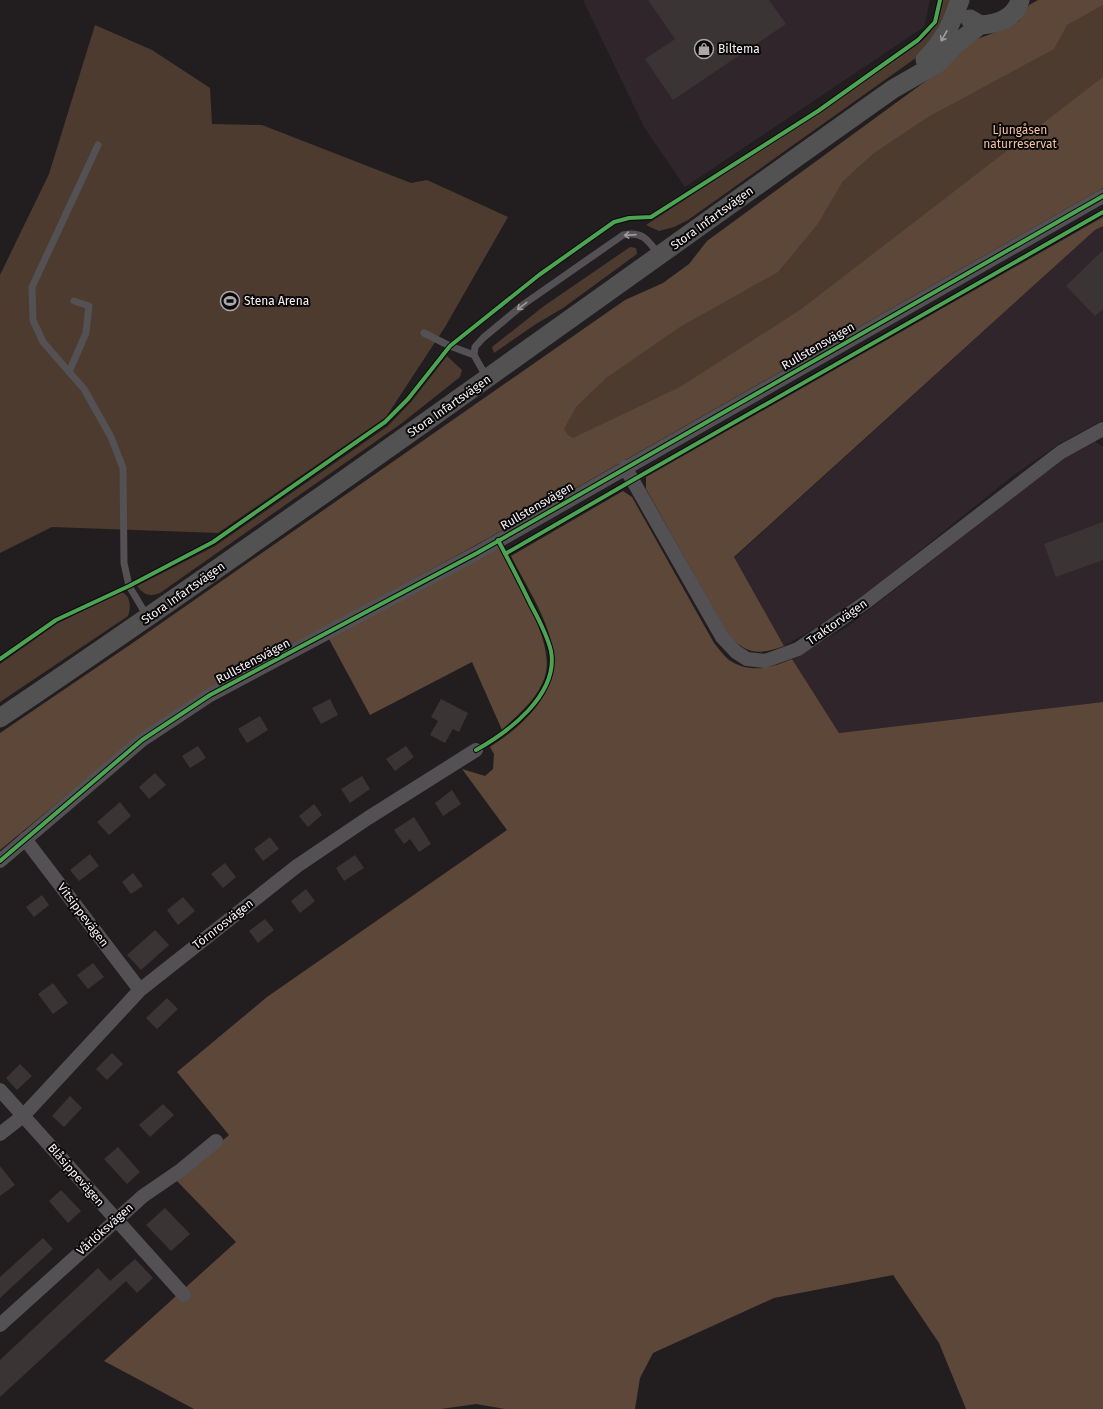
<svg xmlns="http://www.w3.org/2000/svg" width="1103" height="1409" font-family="'Fira Sans',sans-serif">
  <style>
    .built { fill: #30252a }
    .green { fill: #4d3b30 }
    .forest { fill: #5c4739 }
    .building { fill: #3b3434 }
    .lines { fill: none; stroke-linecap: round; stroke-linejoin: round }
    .lane { stroke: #535153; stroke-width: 7 }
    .street { stroke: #535153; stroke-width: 14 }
    .secondary { stroke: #535253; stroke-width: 19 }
    .cycleway-casing { stroke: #0a0809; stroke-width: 6 }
    .cycleway { stroke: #4ca352; stroke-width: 4 }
    .oneway { stroke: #9d9a9c }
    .labels { text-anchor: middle; stroke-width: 4; stroke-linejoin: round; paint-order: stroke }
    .poi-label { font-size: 12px; fill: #f7f3f5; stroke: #0a0809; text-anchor: start }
    .park-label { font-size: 12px; fill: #f2c2a1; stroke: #0a0809 }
    .street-label { font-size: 12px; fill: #f7f3f5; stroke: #0a0809 }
  </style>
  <rect width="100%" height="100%" fill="#221e20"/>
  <!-- built -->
  <path class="built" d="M583,0H930L924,27L685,187L644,127Z
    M1103,226V420L1059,444L1014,475L873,588L815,628L784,646L734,558L1095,230Z
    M1095,441L1103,447V702L839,733L792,659L847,627L1066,456Z"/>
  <!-- green -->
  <path class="green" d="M943,0H951L927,50L688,220L674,227L659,231L646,225L820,112L921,42C935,29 940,19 943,0Z
    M1084,0H1103V183L686,425L483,541L563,354Z
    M95,25L152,50L210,88L212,124L262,125L411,183L427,180L508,217L445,327L386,417L218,533L52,527L0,553V275L49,174Z
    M630,247L636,248L637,254L563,308L536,324L494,353L492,347L544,306Z
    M447,356L462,370L460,377L402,423L160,593C150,597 144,595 137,586L215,546L388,426L411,402Z
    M122,592C131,597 131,607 128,616L0,702V664L58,623Z"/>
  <!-- forest -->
  <path class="forest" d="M1038,0H1103V5L1067,25L1054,49L928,117L874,153L843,181L817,225L778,272L680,327L606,378L576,407L564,429L568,435L573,438L680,387L800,310L1103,77V188L476,545L183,705L144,732L0,850V733L137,640L625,300L663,283L689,264L707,241L945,67L974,40L1002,30L1019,21L1029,5Z
    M1103,217V226L1095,230L734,557L784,646C757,656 744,654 726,631L646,489V477Z
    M623,491L632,497L714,643C719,649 724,656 729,660C750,674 771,668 792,659L839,733L1103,702V1409H966L939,1343L893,1275L774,1298L653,1353L640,1378L635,1409H505L476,1404L441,1409H194L104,1361L236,1242L176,1180L229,1135L177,1072L267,997L507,830L462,769L485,776L493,769L494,754L490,747C499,741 508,735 517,727C584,668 544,620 511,556Z
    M499,547C514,577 553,638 546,672C541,696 519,714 502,730L472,662L370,715L329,639Z"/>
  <!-- building -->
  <path class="building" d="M648,0H769L786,24L673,100L645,59L675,39Z
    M1103,250V309L1095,316L1066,286Z
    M1103,522V560L1056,577L1044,544Z
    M330,699L338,715L321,724L312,708Z
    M441,699L468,713L459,732L453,729L445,743L430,735L438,721L431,717Z
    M260,716L268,730L247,743L238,729Z
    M198,746L206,758L190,768L182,756Z
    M406,746L414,757L395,771L386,759Z
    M155,773L166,785L149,799L139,787Z
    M362,776L370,789L350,803L341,789Z
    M452,790L461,804L443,816L435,803Z
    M120,802L131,816L109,835L97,822Z
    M314,804L322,815L308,827L299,816Z
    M414,817L431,844L419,852L410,839L404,844L394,830Z
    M270,837L279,849L263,861L254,849Z
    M90,854L99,866L79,881L70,870Z
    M355,855L364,868L344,881L336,868Z
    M225,863L236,877L223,888L211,874Z
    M133,873L143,886L131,894L122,882Z
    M306,889L315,901L300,913L291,901Z
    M42,895L49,905L34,917L26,907Z
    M183,897L195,911L178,925L167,910Z
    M265,919L274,930L258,943L249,931Z
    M155,930L169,945L141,970L127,955Z
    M93,963L104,977L88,989L77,975Z
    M53,983L68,1003L53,1014L38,994Z
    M167,998L178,1009L157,1029L146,1018Z
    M112,1053L123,1064L107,1080L96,1069Z
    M20,1064L32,1076L17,1090L6,1078Z
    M70,1096L82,1108L64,1127L52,1116Z
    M163,1104L174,1115L150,1137L139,1125Z
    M118,1147L140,1172L127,1184L104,1159Z
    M0,1166L15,1185L0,1196Z
    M61,1190L81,1211L68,1223L49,1201Z
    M165,1208L190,1234L171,1251L146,1225Z
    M43,1238L53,1249L0,1298V1277Z
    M135,1259L153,1278L137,1293L126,1281L0,1397V1360L98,1268L110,1281Z"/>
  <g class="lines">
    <!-- lane -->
    <path class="lane" d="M98,145L32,287L33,320L43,342L84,389L111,437L123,468L124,563L129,586L147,616
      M424,333L450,346L474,355
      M69,372L86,333L89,306L74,301
      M487,378L474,355L475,347L483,338L524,304L623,235C643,231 648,240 659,255"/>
    <!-- street -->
    <path class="street" d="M625,467L722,637L736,652L747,659L765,661L798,649L866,602L1061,452L1103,429
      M25,839L140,990
      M0,861L142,740L210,695L477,553L1103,196
      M0,1090L184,1295
      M0,1134L23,1116L140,990L297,866L368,818L476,750
      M0,1325L143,1196L181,1170L216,1141"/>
    <!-- secondary -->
    <path class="secondary" d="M970,19L980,25C997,24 1015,19 1020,0
      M925,60C943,43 952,22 960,0
      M0,718C302,514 596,299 893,89L938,63L956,44L980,25"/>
    <!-- cycleway casing -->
    <g class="cycleway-casing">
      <path id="cycleway" d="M505,554L633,480L1103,212
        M0,659L56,620L129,586L213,542L385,422L408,399L450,346L539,275L614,222L629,218L651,217L818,111L918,40L935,22L940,0
        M476,750C508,732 559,695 551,651C547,634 538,618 530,603C520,582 509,561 498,540
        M0,861L142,740L210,695L477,553L1103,196"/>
    </g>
    <!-- cycleway -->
    <use href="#cycleway" class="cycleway"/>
  </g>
  <!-- one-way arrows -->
  <defs><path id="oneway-shaft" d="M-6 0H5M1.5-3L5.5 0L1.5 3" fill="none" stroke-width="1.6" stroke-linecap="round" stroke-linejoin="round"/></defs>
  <g class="oneway">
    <use href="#oneway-shaft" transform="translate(944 36) rotate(119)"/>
    <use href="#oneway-shaft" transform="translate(630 235) rotate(176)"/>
    <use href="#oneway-shaft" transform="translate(522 306) rotate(142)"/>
  </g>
  <!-- icons -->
  <defs>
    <g id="shop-ring" transform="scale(1)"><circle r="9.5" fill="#0a0809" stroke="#aca8aa" stroke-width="1.5"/><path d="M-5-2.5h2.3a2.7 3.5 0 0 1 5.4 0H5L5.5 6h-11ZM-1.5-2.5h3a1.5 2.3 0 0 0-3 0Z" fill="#aca8aa"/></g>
    <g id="stadium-ring" transform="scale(1)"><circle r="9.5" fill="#0a0809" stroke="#aca8aa" stroke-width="1.5"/><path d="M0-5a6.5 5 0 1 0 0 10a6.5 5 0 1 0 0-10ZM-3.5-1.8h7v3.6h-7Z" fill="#aca8aa"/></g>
  </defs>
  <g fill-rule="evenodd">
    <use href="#shop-ring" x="704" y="49"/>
    <use href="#stadium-ring" x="230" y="301"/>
  </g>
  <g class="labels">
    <!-- poi labels -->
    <g class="poi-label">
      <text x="718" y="53">Biltema</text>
      <text x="244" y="305">Stena Arena</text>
    </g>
    <!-- park labels -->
    <g class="park-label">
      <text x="1020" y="134">Ljungåsen<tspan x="1020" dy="14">naturreservat</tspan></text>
    </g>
    <!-- street labels -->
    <g class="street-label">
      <text transform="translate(712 218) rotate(-36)" y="4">Stora Infartsvägen</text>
      <text transform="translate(818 346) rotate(-30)" y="4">Rullstensvägen</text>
      <text transform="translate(449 406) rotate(-35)" y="4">Stora Infartsvägen</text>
      <text transform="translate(537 506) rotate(-30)" y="4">Rullstensvägen</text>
      <text transform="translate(183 593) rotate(-35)" y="4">Stora Infartsvägen</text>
      <text transform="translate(837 622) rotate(-35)" y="4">Traktorvägen</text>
      <text transform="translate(253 661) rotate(-28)" y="4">Rullstensvägen</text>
      <text transform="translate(83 915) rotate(53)" y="4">Vitsippevägen</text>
      <text transform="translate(223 924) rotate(-38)" y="4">Törnrosvägen</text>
      <text transform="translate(76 1175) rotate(49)" y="4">Blåsippevägen</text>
      <text transform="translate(105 1229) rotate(-42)" y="4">Vårlöksvägen</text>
    </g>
  </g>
</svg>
